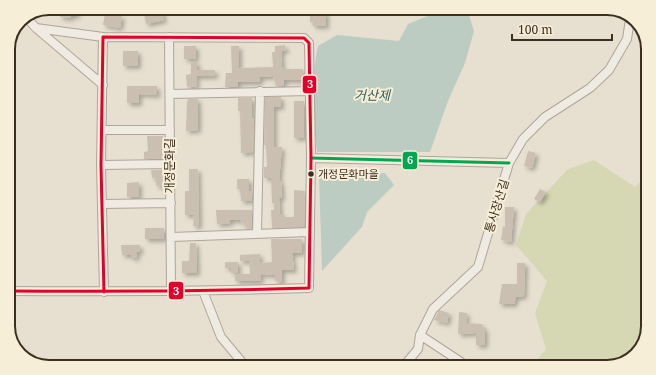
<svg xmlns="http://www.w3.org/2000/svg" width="656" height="375" font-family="'Noto Serif','Noto Sans KR',serif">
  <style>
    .green { fill: #d6d7b3 }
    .water { fill: #bcccc2 }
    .building { fill: #cbbfb2; filter: url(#shadow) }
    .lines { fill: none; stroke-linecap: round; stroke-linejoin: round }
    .minor-casing { stroke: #ada599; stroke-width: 10 }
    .minor { stroke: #efebe3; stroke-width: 8 }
    .bus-1-casing { stroke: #f7eed8; stroke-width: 6 }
    .bus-2-casing { stroke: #f7eed8; stroke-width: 6 }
    .bus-1 { stroke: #00a651; stroke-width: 3 }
    .bus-2 { stroke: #e4002b; stroke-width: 3 }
    .bus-dot { fill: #3d2e20; stroke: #f7eed8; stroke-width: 1.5 }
    .labels { text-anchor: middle; stroke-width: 4; stroke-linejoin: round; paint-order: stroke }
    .bus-label { font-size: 11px; fill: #3d2e20; stroke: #f7eed8; text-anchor: start }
    .street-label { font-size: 12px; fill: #3d2e20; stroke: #f7eed8 }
    .water-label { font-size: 13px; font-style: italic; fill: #2f5d5a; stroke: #f7eed8 }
    .rim { fill: none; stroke: #3d2e20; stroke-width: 2 }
    .line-badge { stroke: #f7eed8; stroke-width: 1.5 }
    .badge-label { font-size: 11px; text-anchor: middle; font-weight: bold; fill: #fff }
  </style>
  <defs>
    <filter id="shadow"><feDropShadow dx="3" dy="3" stdDeviation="2" flood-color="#0004"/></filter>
  </defs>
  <rect width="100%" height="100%" fill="#e7e0d1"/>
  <!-- green -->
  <path class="green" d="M594,160L635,187L648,174V326L643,346L627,361L607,367H531L546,349L535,313L547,281L516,245L526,214L568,169Z"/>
  <!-- water -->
  <path class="water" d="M442,10L469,15L474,31L465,63L448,101L430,152H317C313,120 311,77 318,46L337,35L399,41L408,24Z
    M327,173L344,174L385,173L394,185L367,212L362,227L322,271L319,176Z"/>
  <!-- building -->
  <path class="building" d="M60,8H76L77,16L71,15V18L60,17Z
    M162,10L164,20L146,24L144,14Z
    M310,12H326V26H313V22H310Z
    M105,14L122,16L120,28L103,25Z
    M285,45L286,51H281L282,67L283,69H303V80H284V85L276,86L273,76L260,77V82H238V87H225L226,73H232L231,46H239V68L273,67L272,52H275V46Z
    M184,46H196V59H184Z
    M123,51H138V66H123Z
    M191,62H197V70H215V76H196L197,86L187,87L186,75L191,74Z
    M127,86H157V95L139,94V103H127Z
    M265,97H281V107H274V147H282L279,181H281L282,198H279L280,214H282V217H294V190L305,191L304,227L272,228L271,210H274V203H272L271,178H264V167H267L266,145H264Z
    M238,98H252V118H254L253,152L241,153L240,111H238Z
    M188,99H198V130L186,131L187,101H188Z
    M294,101H304V138H294Z
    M147,136H163L164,159H144V152L148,151Z
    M528,151L536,153L532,168L524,166Z
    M189,169H198L199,226H193L194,215H185V191H189Z
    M151,170H165V185L156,186V177L152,178Z
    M237,179H249V191H252V201H241L240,189H237Z
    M139,182V197H127V183Z
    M540,189L546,192L540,202L534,199Z
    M505,207H514L511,242L501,240L503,226L505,227Z
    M216,210H252V228L248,229L240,220H230V223L217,224Z
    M145,228H164V239H145Z
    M271,239H302V253H292L294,270H282V282L275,281V275L260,274L261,281H235V274H250L249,261H240V255L260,254V263L272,262Z
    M190,243H196L197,273H182V261H189Z
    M121,245H140V252H136L137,258H131V255H122Z
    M225,262H238V273H231V268H225Z
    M517,263H525L524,296L516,297L514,304H499L502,284H517Z
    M439,310L449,313L447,323L434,320Z
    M459,312L467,313L466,323L482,324V328H485V345H476V333L458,334Z"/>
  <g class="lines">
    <!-- minor casing -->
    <g class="minor-casing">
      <path id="minor" d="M26,17L36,28L103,85
        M36,28L103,37
        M169,37L171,291
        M170,94L310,91
        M103,130H170
        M311,158L509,163
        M101,165L170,164
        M102,204L171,203
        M257,233L260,91
        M171,237L310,232
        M8,291C109,292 209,291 309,288L311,158L309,43L304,38L103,37L101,165L104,292
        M203,291L221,337L246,367
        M420,335L461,362L457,367
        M403,367L418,349L420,335L433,309L478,267L509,163L523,139L545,117L590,88L609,70L627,39L630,19"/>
    </g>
    <!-- minor -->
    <use href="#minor" class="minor"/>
    <!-- bus-1 casing -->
    <g class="bus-1-casing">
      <path id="bus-1" d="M311,158L509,163"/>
    </g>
    <!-- bus-2 casing -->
    <g class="bus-2-casing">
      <path id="bus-2" d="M8,291C109,292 209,291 309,288L311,158L309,43L304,38L103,37L101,165L104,292"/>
    </g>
    <!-- bus-1 -->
    <use href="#bus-1" class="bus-1"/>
    <!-- bus-2 -->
    <use href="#bus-2" class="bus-2"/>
  </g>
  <!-- markers -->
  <circle class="bus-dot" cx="311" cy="174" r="3.5"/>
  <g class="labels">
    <!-- bus labels -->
    <g class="bus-label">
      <text x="318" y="178">개정문화마을</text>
    </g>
    <!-- street labels -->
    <g class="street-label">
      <text transform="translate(170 166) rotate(-90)" y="4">개정문화길</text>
      <text transform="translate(497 206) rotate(-73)" y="4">통사장산길</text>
    </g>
    <!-- water labels -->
    <g class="water-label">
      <text x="372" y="100">거산제</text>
    </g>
  </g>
  <!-- crop -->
  <path d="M0 0H656V375H0ZM49 15H607A34 34 0 0 1 641 49V326A34 34 0 0 1 607 360H49A34 34 0 0 1 15 326V49A34 34 0 0 1 49 15Z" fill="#f7eed8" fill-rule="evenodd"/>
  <path class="rim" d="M49 15H607A34 34 0 0 1 641 49V326A34 34 0 0 1 607 360H49A34 34 0 0 1 15 326V49A34 34 0 0 1 49 15Z"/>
  <g class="line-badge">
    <rect x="302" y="75" width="15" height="19" rx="4" fill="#e4002b"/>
    <rect x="402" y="151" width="16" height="19" rx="4" fill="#00a651"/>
    <rect x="168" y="281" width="16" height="19" rx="4" fill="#e4002b"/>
  </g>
  <g class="badge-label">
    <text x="310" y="88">3</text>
    <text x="410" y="164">6</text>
    <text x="176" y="295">3</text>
  </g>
  <!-- scale -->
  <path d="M512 34v6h100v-6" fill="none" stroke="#3d2e20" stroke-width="2"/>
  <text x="518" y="34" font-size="12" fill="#3d2e20" stroke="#f7eed8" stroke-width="3" paint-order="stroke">100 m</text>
</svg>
